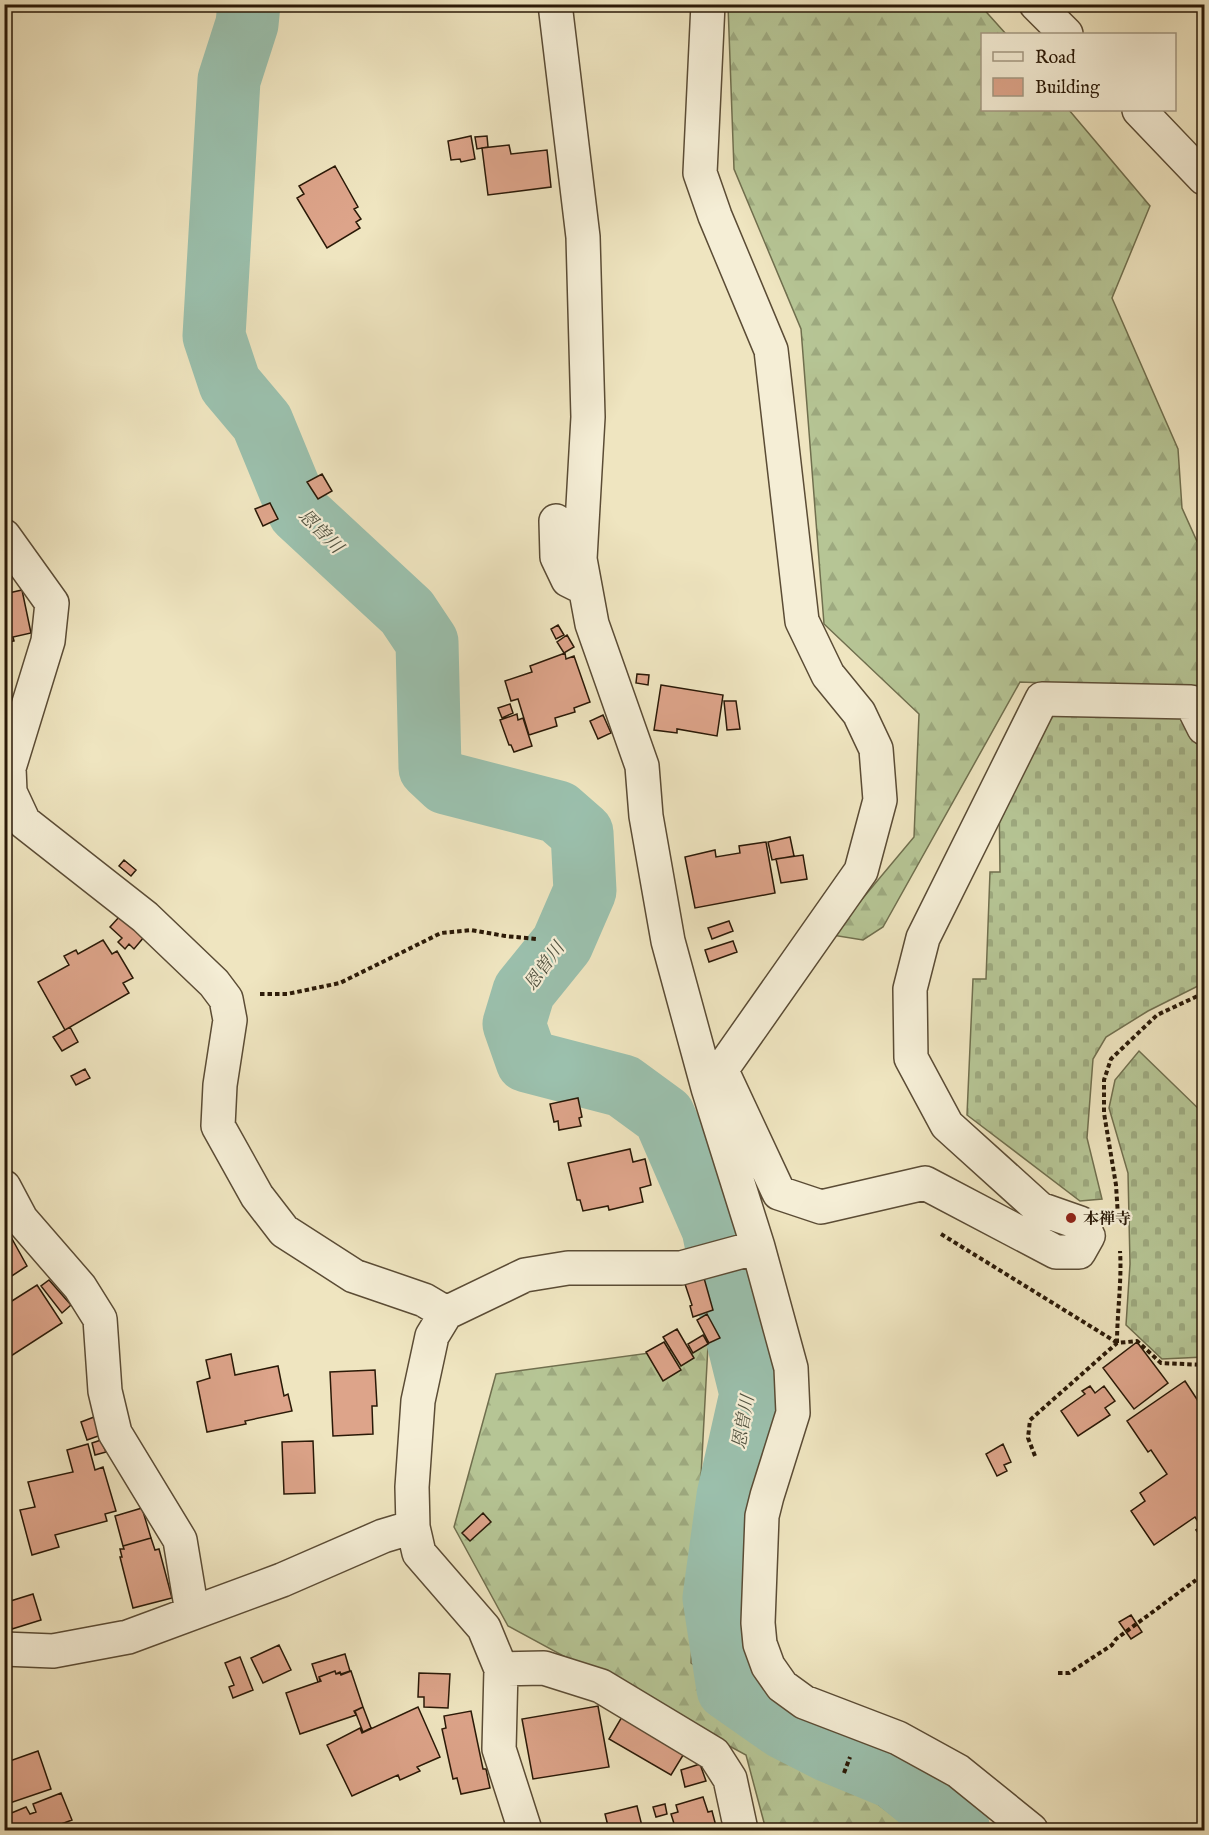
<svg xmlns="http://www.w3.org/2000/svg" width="1209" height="1835" font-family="'IM FELL English','Noto Serif JP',serif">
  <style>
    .forest { fill: url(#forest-firs); stroke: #706f4e; stroke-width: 1.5 }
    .cemetery { fill: url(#cemetery-stones); stroke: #706f4e; stroke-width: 1.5 }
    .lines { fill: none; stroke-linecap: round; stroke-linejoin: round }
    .river { stroke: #9bc0ad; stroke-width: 63 }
    .building { fill: #dda48a; stroke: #2a1907; stroke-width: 1.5 }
    .minor-casing { stroke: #5b4c35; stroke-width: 36 }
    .path { stroke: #2a1907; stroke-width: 4; stroke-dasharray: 4.5 3; stroke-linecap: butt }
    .minor { stroke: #f5eed6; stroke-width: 33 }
    .poi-dot { fill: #8f2418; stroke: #f5eed6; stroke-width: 2 }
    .labels { text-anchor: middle; stroke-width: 4.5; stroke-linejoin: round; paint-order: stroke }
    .poi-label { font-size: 16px; font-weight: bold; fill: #2a1907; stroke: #f5eed6; text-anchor: start }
    .water-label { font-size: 18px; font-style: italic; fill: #525341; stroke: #f5eed6 }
  </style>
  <defs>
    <pattern id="forest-firs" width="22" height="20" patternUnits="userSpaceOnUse" patternTransform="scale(1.5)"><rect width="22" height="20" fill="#b6c595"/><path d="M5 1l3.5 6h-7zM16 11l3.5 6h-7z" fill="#9da97f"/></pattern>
    <pattern id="cemetery-stones" width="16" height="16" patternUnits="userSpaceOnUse" patternTransform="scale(1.5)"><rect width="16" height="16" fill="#b6c595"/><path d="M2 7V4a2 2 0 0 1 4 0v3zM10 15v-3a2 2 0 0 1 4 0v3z" fill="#9da97f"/></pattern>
  </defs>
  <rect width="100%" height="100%" fill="#efe5c0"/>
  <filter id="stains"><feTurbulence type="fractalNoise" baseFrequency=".00333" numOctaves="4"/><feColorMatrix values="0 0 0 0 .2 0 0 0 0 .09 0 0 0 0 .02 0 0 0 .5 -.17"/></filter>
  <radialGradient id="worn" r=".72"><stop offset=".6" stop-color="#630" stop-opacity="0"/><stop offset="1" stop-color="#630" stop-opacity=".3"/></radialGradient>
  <!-- forest -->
  <path class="forest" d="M728,5H980L1006,34H982V110H1069L1150,206L1112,298L1178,449L1182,508L1204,557V689L1020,682L883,927L863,940L832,935L914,837L919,714L824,624L801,329L734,169Z
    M708,1345L691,1663L912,1830H766L746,1755L508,1626L454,1527L496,1374Z"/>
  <!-- cemetery -->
  <path class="cemetery" d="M1046,707H1183L1204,745V983L1148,1011L1106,1037L1093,1059L1087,1138L1102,1199L1080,1201L967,1115L973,979H986L990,872H1000L999,792Z
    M1139,1051L1204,1114V1357L1162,1359L1126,1325L1130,1264L1128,1173L1109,1108L1115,1080Z"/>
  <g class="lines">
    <!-- river -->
    <path class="river" d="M249,4L247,24L229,80L214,336L230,384L262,422L299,512L407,612L427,642L430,768L446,783L558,812L582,833L585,891L562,944L524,991L514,1024L527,1061L623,1086L664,1116L713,1229L727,1297L751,1394L728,1496L714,1598L728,1689L784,1728L829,1751L894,1778L959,1830"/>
  </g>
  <!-- building -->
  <path class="building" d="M471,136L475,159L461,162L460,159L451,160L448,141Z
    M487,136L488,147L477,149L475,137Z
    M509,145L511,154L547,150L551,187L488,195L482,148Z
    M335,166L358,207L354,209L361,219L356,222L360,228L327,248L297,198L304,194L299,186Z
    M322,474L332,491L318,499L307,482Z
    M270,503L278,519L263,526L255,509Z
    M22,590L31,633L13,637L14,641L4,643V594Z
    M558,625L564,635L556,639L551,629Z
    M567,635L574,647L564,653L557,642Z
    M565,653L566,659L574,656L590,702L574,708L575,712L555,718L557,726L529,735L518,699L511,701L505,681L532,672L530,666Z
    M637,674L649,675L648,685L636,683Z
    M661,685L723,695L717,736L677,729V733L654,730Z
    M724,701H736L740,729L727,730Z
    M510,704L513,713L502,718L498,708Z
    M517,714L518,720L523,718L532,746L514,752L511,745H509L500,720Z
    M603,715L611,733L598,739L590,721Z
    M790,837L794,856L772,860L768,842Z
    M766,842L775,893L695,908L685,857L715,850L716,857L740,853L739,846Z
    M803,855L807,879L781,883L776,859Z
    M124,860L136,870L131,876L119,866Z
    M120,916L144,937L134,949L129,944L125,949L118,942L122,938L110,927Z
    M729,921L733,931L712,939L708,928Z
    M103,940L112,954L117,951L133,978L123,983L129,993L65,1030L38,982L69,965L64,956L76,950L78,954Z
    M733,941L737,952L709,962L705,950Z
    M70,1027L78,1042L62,1051L53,1037Z
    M85,1069L90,1078L76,1085L71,1076Z
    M578,1098L582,1117L579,1118L581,1126L559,1130L558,1121L554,1122L550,1104Z
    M630,1149L633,1162L645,1159L651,1185L640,1188L643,1202L609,1210L608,1206L583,1211L580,1200H577L568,1163Z
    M6,1228L27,1266L4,1281V1229Z
    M704,1278L713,1310L693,1317L690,1306L692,1305L685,1284Z
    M49,1280L71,1305L62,1313L41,1286Z
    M37,1285L62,1323L11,1356L4,1347V1306Z
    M707,1314L720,1338L709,1343L697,1320Z
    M677,1329L694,1358L681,1366L663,1337Z
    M703,1335L708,1344L693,1353L688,1344Z
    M664,1342L681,1370L663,1381L646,1352Z
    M1137,1342L1168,1383L1134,1409L1103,1368Z
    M231,1354L235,1375L278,1366L284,1396L288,1394L292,1411L245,1421L246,1424L207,1432L197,1382L210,1378L206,1360Z
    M375,1370L377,1406H372L373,1434L333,1436L330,1372Z
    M1185,1381L1204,1410V1542L1196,1530L1201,1526L1195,1517L1154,1545L1131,1511L1145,1501L1140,1493L1167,1474L1151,1450L1148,1452L1127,1421Z
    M1090,1386L1095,1393L1104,1386L1115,1401L1105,1408L1110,1415L1078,1436L1061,1411L1085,1394L1082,1391Z
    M94,1417L101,1435L87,1440L81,1422Z
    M101,1440L106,1452L95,1455L92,1443Z
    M313,1441L315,1493L284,1494L282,1442Z
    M88,1444L95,1470L103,1467L116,1511L105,1514L107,1521L55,1535L59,1547L32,1555L20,1510L35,1507L28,1482L73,1472L67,1450Z
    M1003,1444L1011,1462L1004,1465L1007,1471L997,1476L986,1454Z
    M142,1508L151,1538L123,1546L115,1516Z
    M483,1513L491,1522L470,1541L462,1533Z
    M151,1538L155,1550L159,1549L172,1598L133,1608L121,1561L120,1557H122L120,1549H124L123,1546Z
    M33,1594L41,1620L12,1629L4,1603Z
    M1131,1615L1142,1632L1131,1639L1119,1622Z
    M279,1645L291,1670L263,1683L251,1658Z
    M345,1654L350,1671L341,1674L340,1672L336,1674L335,1671L319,1677L320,1681L318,1682L312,1664Z
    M240,1657L253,1690L233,1698L229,1687L234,1685L225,1663Z
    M335,1671L336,1674L340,1673L341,1675L351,1671L363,1707L354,1711L356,1715L300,1734L286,1693L321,1681L319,1677Z
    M419,1673L450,1674L448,1708L424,1707V1697H418Z
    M598,1706L609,1767L533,1779L522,1719Z
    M363,1707L371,1728L363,1732L355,1711Z
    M418,1707L440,1757L417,1767L420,1771L400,1780L398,1775L352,1796L327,1745L360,1728L362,1733Z
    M471,1711L483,1769H486L490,1788L461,1794L457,1778L453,1779L442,1729L446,1728L444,1716Z
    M623,1715L685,1752L671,1775L609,1739Z
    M38,1751L51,1789L4,1805V1763Z
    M700,1764L706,1781L685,1787L681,1770Z
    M61,1793L72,1820L45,1830H4V1816L26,1807L30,1814L36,1812L33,1804Z
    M703,1797L708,1812L712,1811L717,1830H676L671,1814L678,1812L676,1805Z
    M665,1804L667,1814L656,1817L653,1807Z
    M637,1806L643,1830H609L605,1814Z"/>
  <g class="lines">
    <!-- minor casing -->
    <g class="minor-casing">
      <path id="minor" d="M555,4L583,237L588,417L580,559L592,624L642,766L646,816L668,941L708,1088L758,1247L791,1368L793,1413L767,1496L762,1516L758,1623L760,1644L768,1666L782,1686L804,1702L898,1738L958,1771L1031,1830
        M708,4L700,173L715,216L771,350L802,621L828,675L859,713L876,749L880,800L861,871L710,1086
        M1036,4L1066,34
        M1139,110L1204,178
        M556,521L557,557L568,580L584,588
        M4,536L52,603L48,641L9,768L10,792L24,822L145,917L214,983L226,999L230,1020L220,1085L218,1126L257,1196L284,1231L354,1276L424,1300L446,1313
        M721,1069L779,1193L821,1207L925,1183L1056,1252H1079L1088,1236L1080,1223L1040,1209L947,1125L911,1058L910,989L923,938L1042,699L1191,702L1204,728
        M4,1187L21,1219L80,1287L100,1319L105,1391L115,1433L180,1540L192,1612
        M4,1649L53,1651L128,1637L282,1580L383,1536L413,1527
        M501,1669L544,1668L601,1686L714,1754L730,1779L741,1830
        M525,1830L499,1749L501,1669L484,1628L419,1553L413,1527L412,1487L418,1401L432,1336L446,1313L525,1275L568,1268H681L758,1247"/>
    </g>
    <!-- path -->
    <path class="path" d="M260,994H287L340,983L441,933L471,930L505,936L536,939
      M1118,1216L1116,1185L1104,1113V1080L1111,1059L1157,1015L1204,993
      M941,1234L1116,1342
      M1117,1343C1117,1312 1122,1281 1120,1251
      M1035,1456L1028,1438L1030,1420L1117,1343L1137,1341L1161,1363L1204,1365
      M1058,1673H1069L1112,1645L1116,1639L1196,1580
      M844,1773L850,1757"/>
    <!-- minor -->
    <use href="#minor" class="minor"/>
  </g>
  <!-- markers -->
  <circle class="poi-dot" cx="1071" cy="1218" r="6"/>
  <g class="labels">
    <!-- poi labels -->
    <g class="poi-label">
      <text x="1083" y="1224">本禅寺</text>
    </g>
    <!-- water labels -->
    <g class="water-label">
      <text transform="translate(321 531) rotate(45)" y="6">恩曽川</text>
      <text transform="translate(544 966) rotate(-54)" y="6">恩曽川</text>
      <text transform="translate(743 1422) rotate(-80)" y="6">恩曽川</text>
    </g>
  </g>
  <!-- margin -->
  <rect width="1209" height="1835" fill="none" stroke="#efe5c0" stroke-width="24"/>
  <rect x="6" y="6" width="1197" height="1823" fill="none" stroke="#2a1907" stroke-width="3"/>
  <rect x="12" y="12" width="1185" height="1811" fill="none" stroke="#2a1907" stroke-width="1.5"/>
  <!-- legend -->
  <rect x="981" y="33" width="195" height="78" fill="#f5eed6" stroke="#a49983" stroke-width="1.5"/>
  <rect x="993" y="52" width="30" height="9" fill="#f5eed6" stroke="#a49983" stroke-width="1.5"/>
  <text x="1035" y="63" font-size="18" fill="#2a1907">Road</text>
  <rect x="993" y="78" width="30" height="18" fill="#dda48a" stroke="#a49983" stroke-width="1.5"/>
  <text x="1035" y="93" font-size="18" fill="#2a1907">Building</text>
  <rect width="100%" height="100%" filter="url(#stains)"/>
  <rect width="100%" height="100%" fill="url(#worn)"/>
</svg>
